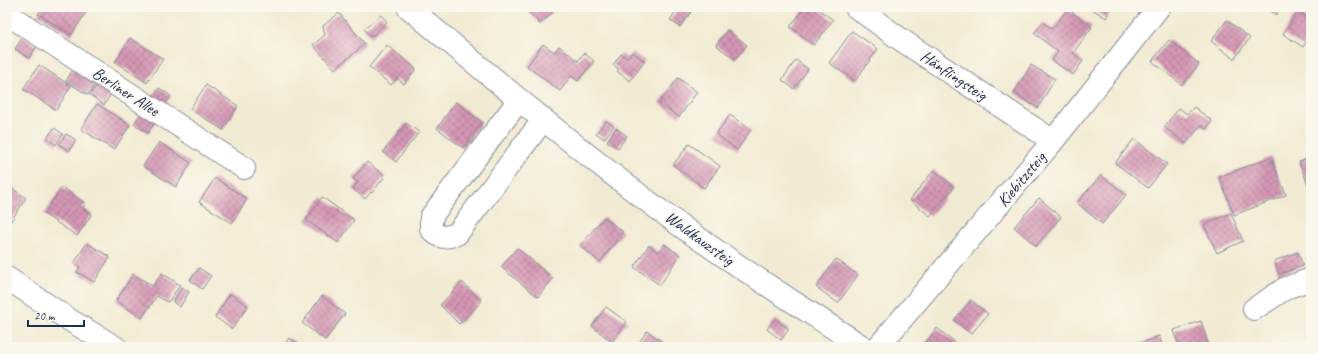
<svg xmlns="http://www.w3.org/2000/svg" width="1318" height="354" font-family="Caveat,sans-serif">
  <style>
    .building { fill: url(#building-cross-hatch) }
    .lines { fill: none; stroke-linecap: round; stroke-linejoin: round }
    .minor-casing { stroke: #868d98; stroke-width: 24 }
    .minor { stroke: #fff; stroke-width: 22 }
    .labels { text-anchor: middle; stroke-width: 3; stroke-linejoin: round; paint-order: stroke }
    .street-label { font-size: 17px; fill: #1b2f5e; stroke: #fbf7ec }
  </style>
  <defs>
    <pattern id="building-cross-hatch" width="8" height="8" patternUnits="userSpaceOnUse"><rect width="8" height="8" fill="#d698b5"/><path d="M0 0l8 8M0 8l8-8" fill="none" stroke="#ad7c96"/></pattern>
  </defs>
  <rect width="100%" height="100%" fill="#fbf7ec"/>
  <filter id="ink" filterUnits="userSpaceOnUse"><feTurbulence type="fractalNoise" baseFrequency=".025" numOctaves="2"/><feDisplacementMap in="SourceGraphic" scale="8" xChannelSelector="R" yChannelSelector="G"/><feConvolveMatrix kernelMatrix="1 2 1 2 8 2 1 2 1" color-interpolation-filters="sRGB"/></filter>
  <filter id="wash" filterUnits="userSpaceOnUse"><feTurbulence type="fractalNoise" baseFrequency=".012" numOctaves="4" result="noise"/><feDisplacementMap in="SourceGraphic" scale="16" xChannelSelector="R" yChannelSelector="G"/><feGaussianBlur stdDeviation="0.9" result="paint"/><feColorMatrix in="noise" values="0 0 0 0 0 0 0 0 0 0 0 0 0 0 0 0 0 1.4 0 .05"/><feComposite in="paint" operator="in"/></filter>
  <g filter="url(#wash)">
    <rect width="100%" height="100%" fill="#f2ebd3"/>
    <g id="blocks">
      <!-- building -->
      <path class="building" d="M43,7H81L87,11L71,35L38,14Z
        M291,7H302L294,12Z
        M524,7H548L553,12L540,24Z
        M679,7H683L691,12L680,27L670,20Z
        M805,7H816L833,20L814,45L790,27Z
        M1089,7H1113L1106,18Z
        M1265,7H1281L1276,15Z
        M1068,9L1092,27L1073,53L1083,61L1073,75L1052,60L1058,52L1034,33L1043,22L1052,29Z
        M1298,11L1311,20V34L1303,47L1283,34Z
        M339,13L365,44L335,69L313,45L325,35L323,26Z
        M381,15L387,22L371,37L364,29Z
        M1227,20L1250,38L1234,59L1211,41Z
        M727,30L747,45L735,59L716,45Z
        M852,31L878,49L855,81L829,63Z
        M23,37L37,46L29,58L15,49Z
        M130,38L163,59L147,83L115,62Z
        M1169,40L1199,64L1182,85L1152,61Z
        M543,44L554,52L559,46L578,61L584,53L594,61L578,81L571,76L560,91L527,66Z
        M387,45L416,69L404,84L397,78L391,85L369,67Z
        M632,52L645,61L630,81L617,71L619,69L613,65L621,54L627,58Z
        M796,60L808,69L794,89L782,80Z
        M39,65L71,86L56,110L23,89Z
        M1031,65L1055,79L1038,108L1014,93Z
        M74,68L96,83L88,95L66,81Z
        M678,78L697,92L679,117L659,103Z
        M98,83L112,92L104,105L90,95Z
        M206,85L238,106L223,130L190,109Z
        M159,88L171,96L163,108L150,100Z
        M456,102L482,122L463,148L437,128Z
        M97,104L130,125L114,150L81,129Z
        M1194,107L1212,121L1206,129L1201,125L1186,144L1164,127L1179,108L1187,114Z
        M142,111L156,121L148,133L134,124Z
        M730,115L751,130L737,150L716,134Z
        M606,121L614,126L604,139L596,133Z
        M406,123L419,132L396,162L383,152Z
        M54,128L63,134L56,145L47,138Z
        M616,128L627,136L618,148L607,141Z
        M66,134L76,140L69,151L59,144Z
        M1134,139L1167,164L1148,188L1115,163Z
        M159,142L191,163L176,187L143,166Z
        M689,144L720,166L704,188L673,165Z
        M1271,157L1286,195L1234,215L1219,177Z
        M1311,157V192L1299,162Z
        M367,162L385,176L372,193L371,192L365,199L353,189L358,182L353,179Z
        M934,170L954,187L930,216L910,200Z
        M1101,175L1126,195L1102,224L1077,203Z
        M215,178L247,199L232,223L199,202Z
        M7,185L26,198L9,224L7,222Z
        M62,187L86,204L82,208L92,214L77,236L44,214Z
        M322,197L354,220L338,243L306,220Z
        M1039,198L1061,217L1036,246L1014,227Z
        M1231,213L1243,241L1217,253L1204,225Z
        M604,217L623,232L600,262L580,246Z
        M87,243L110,257L94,282L77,272L80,267L74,263Z
        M664,244L680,255L660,285L634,267L649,245L658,252Z
        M517,248L553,278L538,297L501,267Z
        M1298,252L1303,266L1279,274L1274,261Z
        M836,259L858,275L838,303L816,287Z
        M199,268L211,276L202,289L190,280Z
        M162,273L180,285L168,302L157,296L142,318L116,301L133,274L153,286Z
        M462,282L482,301L459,324L440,305Z
        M182,287L189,292L180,307L173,302Z
        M230,294L248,306L232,329L215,317Z
        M322,296L345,314L325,340L302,323Z
        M971,300L988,314L971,334L954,320Z
        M606,307L627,322L612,342L592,326Z
        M775,319L789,329L781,340L767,329Z
        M1201,321L1209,347H1179L1174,330Z
        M937,328L961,347H922Z
        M647,331L670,347H636Z
        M1159,336L1163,347H1132Z
        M289,338L298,344L303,347H283Z"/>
    </g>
  </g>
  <g filter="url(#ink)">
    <use href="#blocks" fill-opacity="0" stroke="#868d98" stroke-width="1"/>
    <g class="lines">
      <!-- minor casing -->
      <g class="minor-casing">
        <path id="minor" d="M408,7C496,81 584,155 677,223C737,267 800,306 863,347
          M856,7L900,39L1053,141
          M7,14L244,168
          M519,100L431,217V229C440,239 444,238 457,234L543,120
          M7,278L68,319L115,347
          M1254,309L1286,288L1311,279
          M878,347L1053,141L1159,7"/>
      </g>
      <!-- minor -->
      <use href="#minor" class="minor"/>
    </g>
  </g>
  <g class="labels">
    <!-- street labels -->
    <g class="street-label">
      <text transform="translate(954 75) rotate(34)" y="6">Hänflingsteig</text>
      <text transform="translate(126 91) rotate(33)" y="6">Berliner Allee</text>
      <text transform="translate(1021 179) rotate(-50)" y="6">Kiebitzsteig</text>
      <text transform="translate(700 238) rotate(36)" y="6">Waldkauzsteig</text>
    </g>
  </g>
  <!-- margin -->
  <rect width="1318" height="354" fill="none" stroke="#fbf7ec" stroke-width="24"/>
  <!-- scale -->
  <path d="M28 320v6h56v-6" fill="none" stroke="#1b2f5e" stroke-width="2"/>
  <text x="34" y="320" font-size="12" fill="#1b2f5e" stroke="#fbf7ec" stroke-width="3" paint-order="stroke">20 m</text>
</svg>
